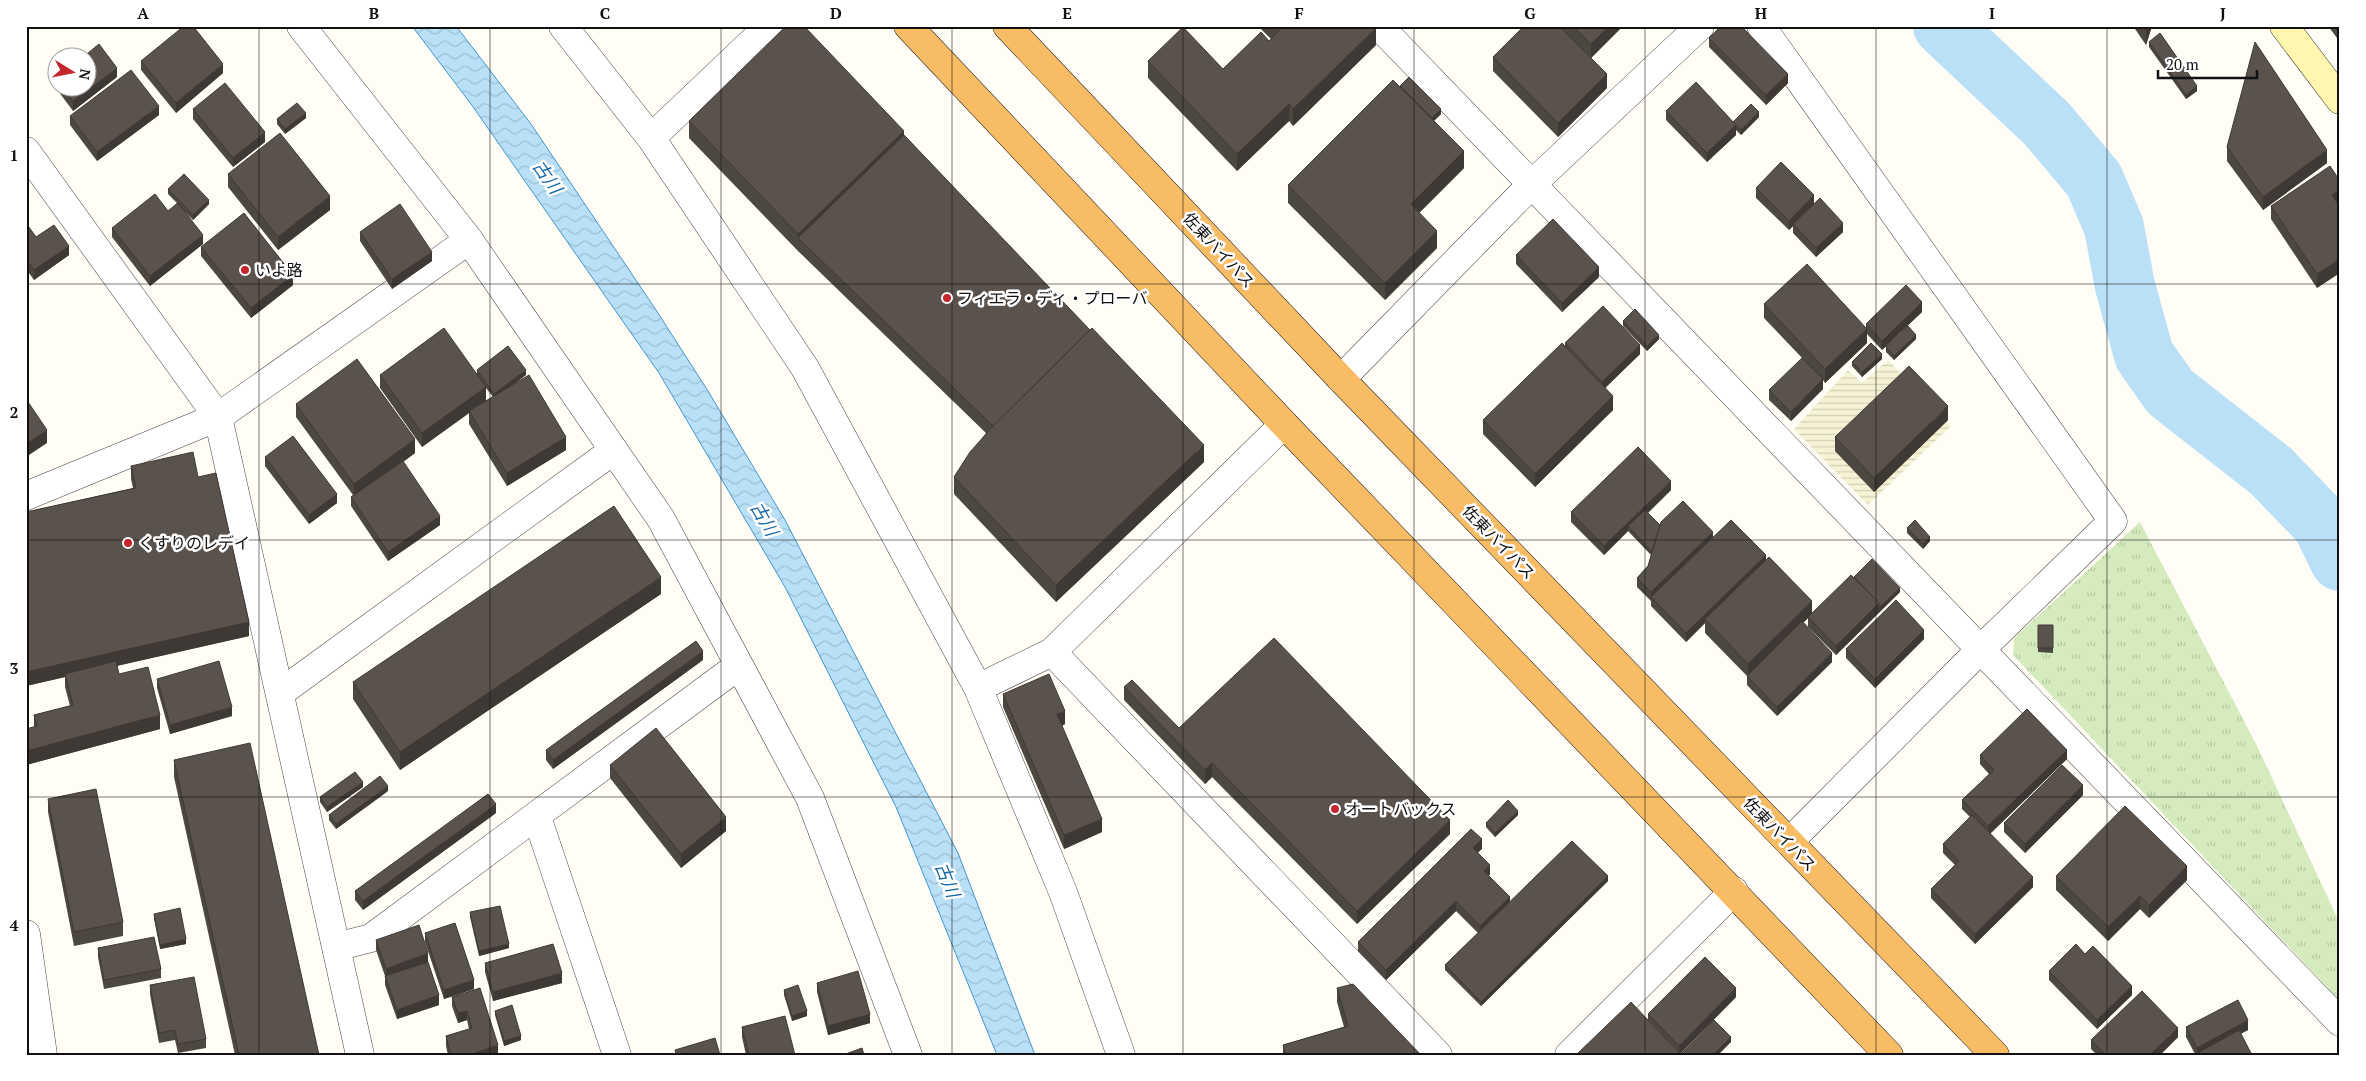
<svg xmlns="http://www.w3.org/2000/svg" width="2366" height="1081" font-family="'PT Serif','Noto Sans JP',serif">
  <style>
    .farmland { fill: url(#farmland-rules) }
    .grass { fill: url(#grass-tufts) }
    .water { fill: url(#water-waves); stroke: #3f96cf }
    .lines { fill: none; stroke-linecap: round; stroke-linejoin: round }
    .river { stroke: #b9e0f7; stroke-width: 60 }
    .minor-casing { stroke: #444; stroke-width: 29 }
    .tertiary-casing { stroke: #444; stroke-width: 29 }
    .secondary-casing { stroke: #333; stroke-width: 29 }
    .trunk-casing { stroke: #222; stroke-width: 29 }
    .minor { stroke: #fff; stroke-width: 28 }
    .tertiary { stroke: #fff; stroke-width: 28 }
    .secondary { stroke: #fff6b0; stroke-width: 28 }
    .trunk { stroke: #f7bc64; stroke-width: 28 }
    .wall { fill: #4d4742; fill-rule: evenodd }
    .shaded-wall { fill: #3f3936 }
    .building { fill: #5a524d; stroke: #3f3936 }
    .grid { fill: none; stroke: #111; stroke-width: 1; stroke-opacity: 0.55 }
    .poi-dot { fill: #c4262e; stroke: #fff; stroke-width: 2 }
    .labels { text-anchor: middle; stroke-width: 5; stroke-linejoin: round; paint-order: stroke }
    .street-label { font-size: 16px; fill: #111; stroke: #fff }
    .poi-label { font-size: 16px; fill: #111; stroke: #fff; text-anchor: start }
    .water-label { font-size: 18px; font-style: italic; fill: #1768a6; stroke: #fff }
    .neatline { fill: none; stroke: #111; stroke-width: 2 }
    .grid-label { font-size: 16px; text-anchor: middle; font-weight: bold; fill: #111 }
  </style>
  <defs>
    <pattern id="farmland-rules" width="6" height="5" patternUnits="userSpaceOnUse" patternTransform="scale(1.25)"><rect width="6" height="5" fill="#f6f3d4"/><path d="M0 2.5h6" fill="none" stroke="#d2cfb5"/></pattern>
    <pattern id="grass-tufts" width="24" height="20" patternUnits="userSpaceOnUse" patternTransform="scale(1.25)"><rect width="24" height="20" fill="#d5ebbd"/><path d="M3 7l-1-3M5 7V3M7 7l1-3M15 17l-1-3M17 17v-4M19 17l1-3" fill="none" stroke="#b6c8a1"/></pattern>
    <pattern id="water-waves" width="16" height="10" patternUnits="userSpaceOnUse" patternTransform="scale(1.25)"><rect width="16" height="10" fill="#b9e0f7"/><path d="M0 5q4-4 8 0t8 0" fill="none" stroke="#9ebfd3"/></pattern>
  </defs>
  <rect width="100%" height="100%" fill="#fffdf5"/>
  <!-- farmland -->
  <path class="farmland" d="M1888,360L1951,426L1868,505L1794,429L1848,370L1862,383Z"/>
  <!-- grass -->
  <path class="grass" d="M2140,522L2257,746L2335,913L2340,926V1001L2013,655L2014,638Z"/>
  <!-- water -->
  <path class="water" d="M412,26H456L531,124L656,310L708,391L785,520L958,853L1035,1055H997L896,807L785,587L659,373L471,104Z"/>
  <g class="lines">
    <!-- river -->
    <path class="river" d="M1943,26L2047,124L2094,180L2114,227L2125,286L2144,355L2170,392L2271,471L2322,524L2340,561"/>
    <!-- minor casing -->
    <g class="minor-casing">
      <path id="minor" d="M301,26L469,240L661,519L810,798L908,1055
        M563,26L651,138L805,368L978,688L1063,892L1121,1055
        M1379,26L2340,1022
        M1761,26L2113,521L1981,649L1789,842
        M651,138L769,26
        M26,151L218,417L360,1055
        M1341,379L1531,185L1700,26
        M26,496L218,417L469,240
        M1052,652L1438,1055
        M978,688L1052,652L1284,424
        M280,693L614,450
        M537,817L617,1055
        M336,947L371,938L738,666
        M1569,1055L1734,891"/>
    </g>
    <!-- tertiary casing -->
    <g class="tertiary-casing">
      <path id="tertiary" d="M26,934L43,1055"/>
    </g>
    <!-- secondary casing -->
    <g class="secondary-casing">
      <path id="secondary" d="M2284,26L2340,100"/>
    </g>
    <!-- trunk casing -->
    <g class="trunk-casing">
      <path id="trunk" d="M908,26L1284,424L1889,1055
        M1007,26L1341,379L1995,1055"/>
    </g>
    <!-- minor -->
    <use href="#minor" class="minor"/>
    <!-- tertiary -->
    <use href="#tertiary" class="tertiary"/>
    <!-- secondary -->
    <use href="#secondary" class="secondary"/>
    <!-- trunk -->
    <use href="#trunk" class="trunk"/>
  </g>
  <!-- wall -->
  <path class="wall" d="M1258,26H1374L1376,45L1293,126L1289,121L1237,171L1148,78V61L1223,69L1271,39Z
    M1524,26H1623L1591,58L1607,88L1558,137L1493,71V57Z
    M2133,26H2152L2146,45Z
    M2328,26H2340V42Z
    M1709,38L1788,83L1766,105L1709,47Z
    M2149,42L2197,91L2186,99L2149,47Z
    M141,61L223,73L176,113L141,70Z
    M58,71V88H88L117,77L73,111L53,84V75Z
    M1400,86L1441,114L1434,121L1464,168L1419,213L1437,248L1385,300L1288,203V185Z
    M193,109L265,142L233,167L193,119Z
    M1666,111L1733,122L1759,117L1741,135L1736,130V135L1707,162L1666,120Z
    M159,115L97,161L70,125V116Z
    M306,118L285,134L277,124V119Z
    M689,121L904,135L1204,462L1056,602L954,494V477L986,433L798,251L689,138Z
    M2227,147L2327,163L2263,210L2227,161Z
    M228,174L330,210L278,250L228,187Z
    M2340,181V203L2338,204L2317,288L2271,219V206Z
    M1756,188L1814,204L1843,232L1816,257L1793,233V226L1789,230L1756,198Z
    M168,189L209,204L193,220L183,210L203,244L150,286L112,237V228L168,211L177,203L168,194Z
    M26,223L36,237L69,255L34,280L26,269Z
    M360,232L432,261L392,289L360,241Z
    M201,247L293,285L251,318L201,256Z
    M1516,255L1599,277L1562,312L1516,264Z
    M1764,304L1866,328V324L1922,312L1882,350L1867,334V343L1825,383L1823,380V389L1791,421L1769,400V390L1805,361L1764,318Z
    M1623,321L1659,339L1647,351L1623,326Z
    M1916,339L1894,360L1886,352V347Z
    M1565,343L1640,354L1605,388L1613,410L1535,487L1483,434V420L1565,346Z
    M1882,359L1862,377L1852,366V362Z
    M477,370L526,375L512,385L566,450L507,486L469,424V412L422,447L380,388V375L477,374ZM486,388L493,397L482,404L486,401Z
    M296,404L415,453L403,462L440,525L388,561L351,506V497L353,495L296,417Z
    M1948,420L1874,492L1835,451V437Z
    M265,457L337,503L309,524L265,466Z
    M131,466L198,477L249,636L117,666L119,674L160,729L26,765V729L34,727V715L70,706L65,687V677L26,686V512L133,488L131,479Z
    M1671,490L1648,513L1660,525L1713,537L1766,560L1812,614L1854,577L1900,592L1836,655L1808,627V618L1803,623L1832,662L1777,716L1747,685V676L1705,633V623L1686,642L1651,606V601L1637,587V578L1648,566L1651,555L1628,531L1604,555L1571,522V512Z
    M1907,528L1930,541L1923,549L1907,533Z
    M661,594L400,770L353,699V682Z
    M2038,625H2053V653L2038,652Z
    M1924,639L1875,688L1846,658V649Z
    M703,660L553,769L546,760V750Z
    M157,679L232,716L170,734L157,688Z
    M1124,687L1179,728L1450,834L1357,924L1212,777L1205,784L1124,700Z
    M1003,694L1065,724L1062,726L1102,832L1064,849L1003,707Z
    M1980,755L2067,759L1990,833L2033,887L1975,944L1931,898V889L1955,865L1943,853V844L1970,817L1962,809V800L1989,774L1980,764Z
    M174,760L319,1055H235L174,777Z
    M610,765L726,831L681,868L610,778Z
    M363,787L327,812L320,802V797Z
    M388,791L336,829L329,820V815Z
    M2083,795L2025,853L2004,832V823Z
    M48,799L123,922V936L74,946L48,812Z
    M496,813L363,910L355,900V891Z
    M1518,815L1495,837L1486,827V823Z
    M1482,849L1478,852L1490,874L1489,876L1510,902L1608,881L1481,1006L1445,970V965L1478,933L1456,911L1386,980L1358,951V942Z
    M2056,876L2187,880L2149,918L2140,909L2108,941L2056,890Z
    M470,912L509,948L479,956L470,917Z
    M154,914L186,944L160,949L154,919Z
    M425,933L474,989L444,999L425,942Z
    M376,940L428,963L439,1005L397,1019L385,985V976L376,950Z
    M98,948L161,969V978L104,989L98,957Z
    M485,963L562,983L493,1001L485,972Z
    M2049,971L2132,995L2097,1029L2049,980Z
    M817,983L870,1023L828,1035L817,992Z
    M150,985L206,1039V1048L178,1053L175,1040L159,1043L150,994Z
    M480,988L498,1054L448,1055L446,1046V1036L469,1029L467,1020L458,1023L452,1006V997Z
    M1337,988L1421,1055H1283V1045L1344,1027L1337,1002Z
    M784,990L807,1016L792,1021L784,995Z
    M1736,997L1680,1054L1648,1020V1014Z
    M495,1011L521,1040L504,1046L495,1015Z
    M742,1027L795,1055H746L742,1037Z
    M2186,1027L2248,1030L2195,1054L2186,1037Z
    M2178,1037L2160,1055H2097L2091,1049V1040Z"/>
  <!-- shaded-wall -->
  <path class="shaded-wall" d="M1609,26H1623L1591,58V44Z
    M2148,26H2152L2146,45V31Z
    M1376,28V45L1293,126V109Z
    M223,64V73L176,113V103Z
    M117,68V77L73,111V101Z
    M1607,74V88L1558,137V123Z
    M1788,74V83L1766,105V95Z
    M2197,86V91L2186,99V95Z
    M1289,104V121L1237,171V154Z
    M159,106V115L97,161V152Z
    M1441,109V114L1425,129V124Z
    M1759,112V117L1741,135V130Z
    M306,113V118L285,134V129Z
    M1736,125V135L1707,162V153Z
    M904,131V148L798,238V251V234Z
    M265,132V142L233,167V158Z
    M2327,150V163L2263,210V197Z
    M1464,151V168L1411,221V204Z
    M2340,190V203L2332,209V195Z
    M1814,195V205L1793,224V226L1789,230V221Z
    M330,196V210L278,250V237Z
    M209,200V204L193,220V215Z
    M1843,223V232L1816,257V248Z
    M1437,231V248L1385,300V283Z
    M203,235V244L150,286V276Z
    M69,246V255L34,280V270Z
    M432,252V261L392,289V279Z
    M2340,259V273L2317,288V274Z
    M1599,267V277L1562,312V303Z
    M293,275V285L251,318V308Z
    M1922,302V312L1882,350V341Z
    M1867,329V343L1825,383V369Z
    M1659,335V339L1647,351V346Z
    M1916,335V339L1894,360V356Z
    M1640,345V354L1602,391V382Z
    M1882,354V359L1862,377V372Z
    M526,370V375L494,399V394Z
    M1823,379V389L1791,421V412Z
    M486,387V401L422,447V433Z
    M1613,396V410L1535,487V474Z
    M1948,406V420L1874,492V478Z
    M47,430V443L26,457V444Z
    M566,437V450L507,486V473Z
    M415,439V453L354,498V484Z
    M1204,445V462L1056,602V585Z
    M1671,481V490L1631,529L1628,526V531L1604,555V546Z
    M337,494V503L309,524V515Z
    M440,516V525L388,561V552Z
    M1713,532V541L1651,597V601V592Z
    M1930,537V541L1923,549V544Z
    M1766,555V564L1705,619V623L1686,642V633Z
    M661,577V594L400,770V752Z
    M1900,588V592L1836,655V646L1879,603Z
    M1812,601V614L1748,677V664Z
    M249,622V636L66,677L65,674V677L26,686V672Z
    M1924,630V639L1875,688V679Z
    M703,651V660L553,769V760Z
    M1832,653V662L1777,716V707Z
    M232,707V716L170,734V725Z
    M1065,711V724L1057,727V714Z
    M160,715V729L26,765V751Z
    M2067,750V759L1988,836V826Z
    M1212,763V777L1205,784V770Z
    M363,782V787L327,812V807Z
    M2083,785V795L2025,853V844Z
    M388,786V791L336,829V824Z
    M496,804V813L363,910V901Z
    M1518,811V815L1495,837V833Z
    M726,817V831L681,868V854Z
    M1102,819V832L1064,849V835Z
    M1450,820V834L1357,924V911Z
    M1482,839V849L1473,857V848Z
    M1490,865V874L1484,880V871Z
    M2187,866V880L2149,918V905Z
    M1608,876V881L1481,1006V1002Z
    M2033,877V887L1975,944V934Z
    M2140,896V909L2108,941V927Z
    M1510,897V907L1480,936V926Z
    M1456,901V911L1386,980V970Z
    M186,939V944L160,949V945Z
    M509,944V948L479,956V951Z
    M428,953V962L386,978V969Z
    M562,973V983L493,1001V992Z
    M474,980V989L444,999V990Z
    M2132,986V995L2097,1029V1020Z
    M1736,988V997L1679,1055V1046Z
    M439,995V1005L397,1019V1010Z
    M467,1011V1020L458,1023V1013Z
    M807,1011V1016L792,1021V1016Z
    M870,1014V1023L828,1035V1026Z
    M2248,1020V1030L2202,1055H2197V1048Z
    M2178,1028V1037L2160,1055H2150Z
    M521,1036V1040L504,1046V1041Z
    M1731,1037V1042L1718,1055H1713Z
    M498,1045V1054L497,1055H470Z"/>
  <!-- building -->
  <path class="building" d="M184,26H193L223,64L176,103L141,61Z
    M786,26H804L904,131L798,234L689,121Z
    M1275,26H1374L1376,28L1293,109L1289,104L1237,154L1148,61L1183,27L1223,69L1261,32L1269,41L1279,31Z
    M1524,26H1559L1607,74L1558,123L1493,57Z
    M1573,26H1609L1591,44Z
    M1721,26H1741L1788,74L1766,95L1709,38Z
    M2143,26H2148L2146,31Z
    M2335,26H2340V33Z
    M2160,33L2197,86L2186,95L2149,42Z
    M2255,42L2327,150L2263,197L2227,147Z
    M99,44L117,68L73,101L62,88H88V58H82Z
    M131,70L159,106L97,152L70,116Z
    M58,71V81L53,75Z
    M1409,77L1441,109L1432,118L1400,86Z
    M1393,80L1464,151L1411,204L1437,231L1385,283L1288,185Z
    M1696,82L1736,125L1707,153L1666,111Z
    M225,83L265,132L233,158L193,109Z
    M297,103L306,113L285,129L277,119Z
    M1751,104L1759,112L1741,130L1733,122Z
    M280,133L330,196L278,237L228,174Z
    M904,135L1090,330L993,426L798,238Z
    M1781,162L1814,195L1789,221L1756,188Z
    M2330,166L2340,181V190L2332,195L2340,207V259L2317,274L2271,206Z
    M184,174L209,200L193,215L168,189Z
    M155,194L168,211L178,203L203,235L150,276L112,228Z
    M1820,198L1843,223L1816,248L1793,224Z
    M400,204L432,252L392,279L360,232Z
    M244,213L293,275L251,308L201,247Z
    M1553,219L1599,267L1562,303L1516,255Z
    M26,223L36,237L54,225L69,246L34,270L26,259Z
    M1807,264L1867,329L1825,369L1764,304Z
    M1906,285L1922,302L1882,341L1866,324Z
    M1603,306L1640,345L1602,382L1565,343Z
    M1635,309L1659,335L1647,346L1623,321Z
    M1908,326L1916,335L1894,356L1886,347Z
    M444,328L486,387L422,433L380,375Z
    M1092,328L1204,445L1056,585L954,477L970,452L995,424Z
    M1562,343L1613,396L1535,474L1483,420Z
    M1871,343L1882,354L1862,372L1852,362Z
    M508,346L526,370L494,394L477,370Z
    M1802,358L1823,379L1791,412L1769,390Z
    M357,359L415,439L354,484L296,404Z
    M1909,366L1948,406L1874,478L1835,437Z
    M529,375L566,437L507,473L469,411Z
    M26,399L47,430L26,444Z
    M293,436L337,494L309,515L265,457Z
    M1638,447L1671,481L1604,546L1571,512Z
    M193,452L198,477L216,473L249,622L26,672V512L136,488L131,466Z
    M403,461L440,516L388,552L351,497Z
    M1683,501L1713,532L1651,592L1637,578L1648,566L1661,522Z
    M614,506L661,577L400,752L353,682Z
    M1645,510L1660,525L1652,552L1628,526Z
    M1731,520L1766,555L1686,633L1651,597Z
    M1915,520L1930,537L1923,544L1907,528Z
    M1769,557L1812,601L1748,664L1705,619Z
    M1872,559L1900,588L1879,608V603L1854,577Z
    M1851,575L1879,603L1836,646L1808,617Z
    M1896,600L1924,630L1875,679L1846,649Z
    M1802,621L1832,653L1777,707L1747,676Z
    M2038,625H2053V648H2038Z
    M1274,638L1450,820L1357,911L1212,763L1205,770L1124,687L1132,680L1179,728Z
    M696,641L703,651L553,760L546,750Z
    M116,661L119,674L148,667L160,715L26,751V729L37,726L34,715L73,705L65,674Z
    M219,661L232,707L170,725L157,679Z
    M1049,674L1065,711L1057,714L1102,819L1064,835L1003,694Z
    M2027,709L2067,750L1988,826L1962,800L1994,770L1980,755Z
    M656,728L726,817L681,854L610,765Z
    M250,743L319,1055H239L174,760Z
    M2062,765L2083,785L2025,844L2004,823Z
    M355,772L363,782L327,807L320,797Z
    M380,776L388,786L336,824L329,815Z
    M96,789L123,922L74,932L48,799Z
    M488,794L496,804L363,901L355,891Z
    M1508,800L1518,811L1495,833L1486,823Z
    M2125,806L2187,866L2149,905L2140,896L2108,927L2056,876Z
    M1972,815L2033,877L1975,934L1931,889L1959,861L1943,844Z
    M1471,829L1482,839L1473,848L1490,865L1484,871L1510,897L1480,926L1456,901L1386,970L1358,942Z
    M1572,841L1608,876L1481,1002L1445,965Z
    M500,906L509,944L479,951L470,912Z
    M180,908L186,939L160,945L154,914Z
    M455,923L474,980L444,990L425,933Z
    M419,925L428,953L386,969L376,940Z
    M154,937L161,969L104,980L98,948Z
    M553,944L562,973L493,992L485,963Z
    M2076,944L2085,954L2093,946L2132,986L2097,1020L2049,971Z
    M1705,957L1736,988L1679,1046L1648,1014Z
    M428,962L439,995L397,1010L385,976Z
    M858,971L870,1014L828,1026L817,983Z
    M194,977L206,1039L178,1044L175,1030L159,1033L150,985Z
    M1353,984L1421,1055H1286L1283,1045L1348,1026L1337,988Z
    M798,985L807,1011L792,1016L784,990Z
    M480,988L498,1045L470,1055H451L446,1036L472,1028L467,1011L458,1013L452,997Z
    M2142,991L2178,1028L2150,1055H2106L2091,1040Z
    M2238,1000L2248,1020L2197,1048L2186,1027Z
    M1631,1002L1681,1055H1576Z
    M512,1005L521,1036L504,1041L495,1011Z
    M785,1016L795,1055H749L742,1027Z
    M1714,1020L1731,1037L1713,1055H1684L1682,1053Z
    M2239,1030L2252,1055H2194Z
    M715,1038L720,1055H676L675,1050Z
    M862,1048L864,1055H843Z"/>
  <!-- grid -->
  <path class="grid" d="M259,26V1055M490,26V1055M721,26V1055M952,26V1055M1183,26V1055M1414,26V1055M1645,26V1055M1876,26V1055M2107,26V1055M26,284H2340M26,540H2340M26,797H2340"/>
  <!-- markers -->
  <g class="poi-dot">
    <circle cx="245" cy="270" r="5"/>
    <circle cx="947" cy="298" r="5"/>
    <circle cx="128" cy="543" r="5"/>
    <circle cx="1335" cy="809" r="5"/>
  </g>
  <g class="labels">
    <!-- street labels -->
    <g class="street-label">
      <text transform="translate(1219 250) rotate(47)" y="6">佐東バイパス</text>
      <text transform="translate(1499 542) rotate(46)" y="6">佐東バイパス</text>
      <text transform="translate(1780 834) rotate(46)" y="6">佐東バイパス</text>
    </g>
    <!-- poi labels -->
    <g class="poi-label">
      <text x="255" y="276">いよ路</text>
      <text x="957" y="304">フィエラ・ディ・プローバ</text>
      <text x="138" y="549">くすりのレデイ</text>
      <text x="1345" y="815">オートバックス</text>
    </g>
    <!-- water labels -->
    <g class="water-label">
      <text transform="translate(547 177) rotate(55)" y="6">古川</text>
      <text transform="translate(764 519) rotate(60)" y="6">古川</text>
      <text transform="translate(947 880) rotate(68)" y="6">古川</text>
    </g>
  </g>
  <!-- border -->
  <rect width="2366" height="1081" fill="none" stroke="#ffffff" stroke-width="55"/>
  <!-- north arrow -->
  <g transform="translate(72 72) rotate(100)"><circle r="24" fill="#ffffff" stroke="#a0a0a0"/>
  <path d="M0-4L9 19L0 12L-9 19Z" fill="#c4262e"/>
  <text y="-8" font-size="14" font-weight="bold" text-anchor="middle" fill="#111111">N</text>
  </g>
  <!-- scale -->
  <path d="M2158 70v8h99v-8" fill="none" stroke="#111111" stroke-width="2.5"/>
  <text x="2166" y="70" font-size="15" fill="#111111" stroke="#ffffff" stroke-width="4" paint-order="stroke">20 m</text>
  <rect x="28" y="28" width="2310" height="1026" class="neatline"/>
  <g class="grid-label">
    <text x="143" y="19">A</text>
    <text x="374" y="19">B</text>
    <text x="605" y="19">C</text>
    <text x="836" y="19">D</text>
    <text x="1067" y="19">E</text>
    <text x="1299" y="19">F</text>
    <text x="1530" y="19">G</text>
    <text x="1761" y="19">H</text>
    <text x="1992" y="19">I</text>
    <text x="2223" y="19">J</text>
    <text x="14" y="161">1</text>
    <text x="14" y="418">2</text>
    <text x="14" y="674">3</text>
    <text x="14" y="931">4</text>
  </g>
</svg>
